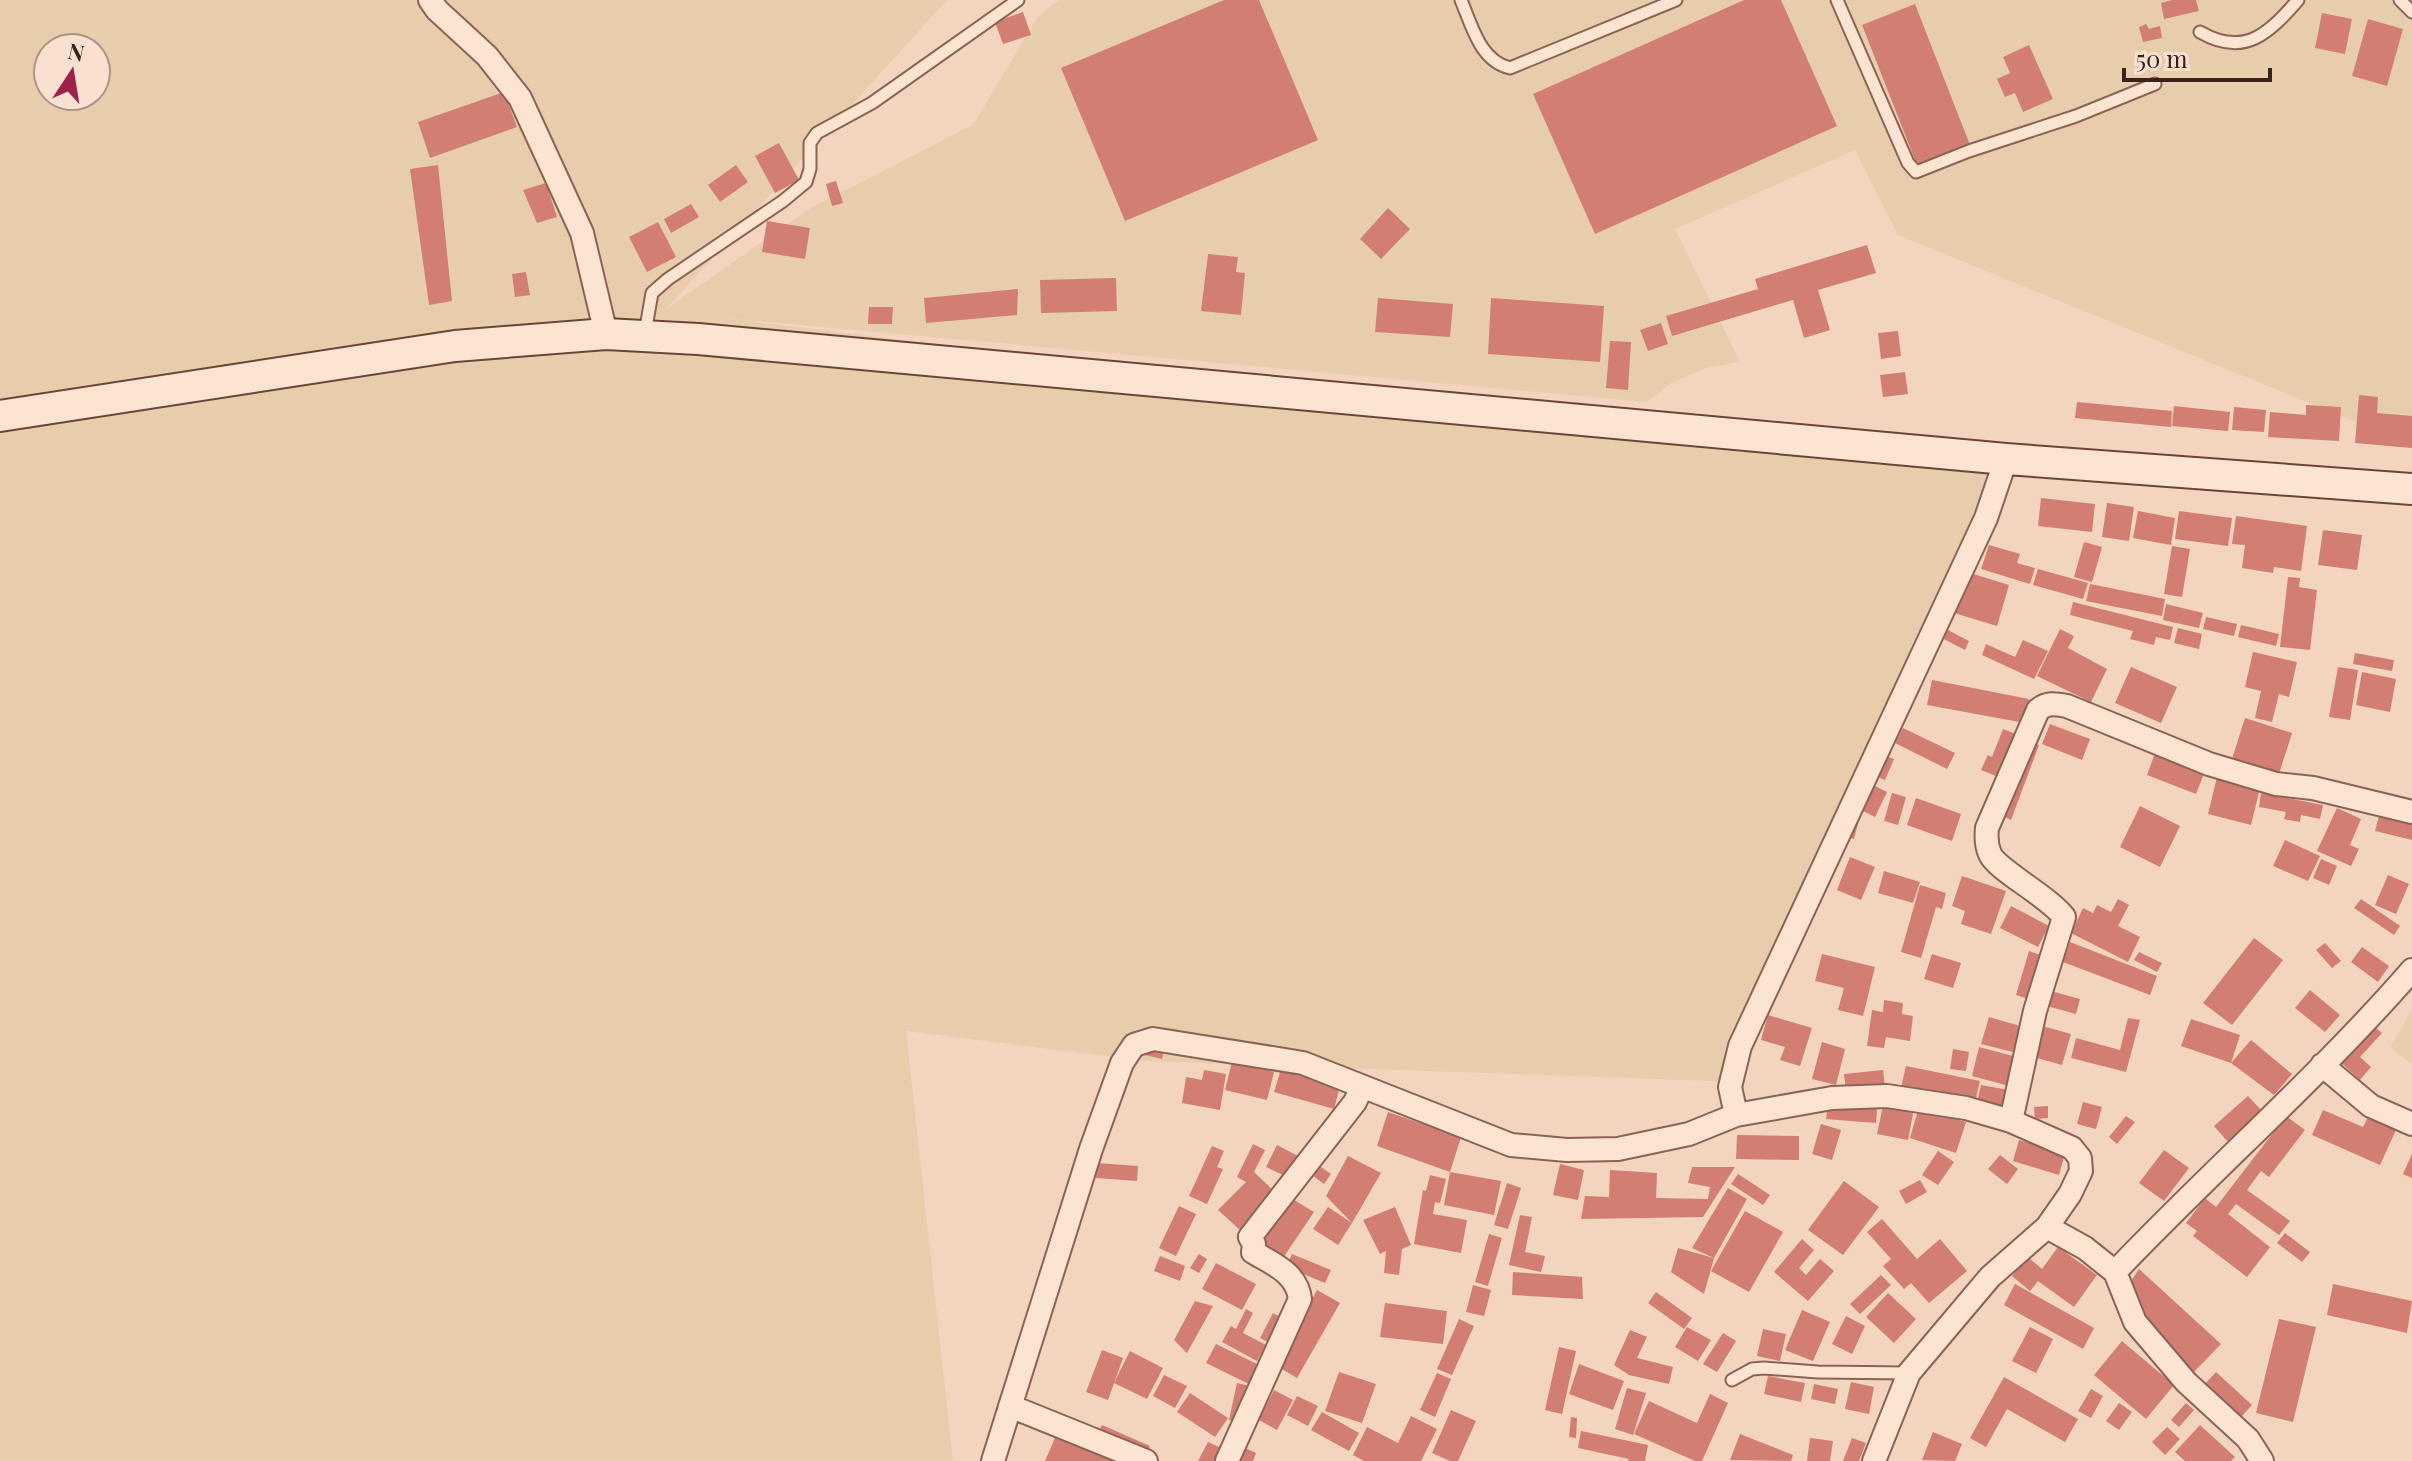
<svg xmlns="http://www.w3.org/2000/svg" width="2412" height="1461" font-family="'Playfair Display',serif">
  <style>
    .farmland { fill: #e8cdac; fill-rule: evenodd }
    .building { fill: #d37e72 }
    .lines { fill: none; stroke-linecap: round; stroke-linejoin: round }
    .service-casing { stroke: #8c6356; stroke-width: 15 }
    .minor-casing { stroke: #8c6356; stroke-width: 26 }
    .secondary-casing { stroke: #6e4439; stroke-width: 34 }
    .service { stroke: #fce4d3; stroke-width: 11 }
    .minor { stroke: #fce4d3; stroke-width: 22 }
    .secondary { stroke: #fce4d3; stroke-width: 30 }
  </style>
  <rect width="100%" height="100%" fill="#f2d4bf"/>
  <!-- farmland -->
  <path class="farmland" d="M0,0H947L666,309L812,207L973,125L1037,18L1059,0H2412V445L1898,235L1855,150L1675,229L1740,362L1706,368L1671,383L1647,402L724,318L1991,473L1740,1082L1147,1061L906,1031L953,1461H0ZM48,48H96V96H48Z
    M2412,1010V1064L2390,1047Z"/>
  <!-- building -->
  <path class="building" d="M1224,0H1259L1318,140L1125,221L1061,68Z
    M1744,0H1781L1837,126L1595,234L1533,94Z
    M2172,0H2196L2199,11L2164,19L2161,3Z
    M1915,4L1970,145L1917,165L1862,25Z
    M1023,12L1031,35L1003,44L995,22Z
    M2322,13L2352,19L2345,54L2315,48Z
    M2368,19L2403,29L2387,86L2352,76Z
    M2146,24L2149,29L2160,26L2162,38L2143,42L2139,27Z
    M2029,45L2053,99L2023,112L2015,93L2005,97L1997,79L2010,73L2003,57Z
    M504,92L517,127L430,158L418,122Z
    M779,143L799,180L775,193L755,156Z
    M438,165L452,301L429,305L410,169Z
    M736,165L748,182L720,202L708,185Z
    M836,181L843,203L832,206L826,184Z
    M546,183L557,217L537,223L523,190Z
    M691,204L699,217L671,233L664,219Z
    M1388,208L1410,229L1381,259L1360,239Z
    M767,221L810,228L805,259L762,252Z
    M658,222L676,257L647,272L629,237Z
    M1867,245L1876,273L1818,290L1830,330L1804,338L1793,300L1672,336L1666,316L1758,289L1755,279Z
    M1208,254L1238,257L1236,272L1245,273L1241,315L1201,311Z
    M526,272L530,295L515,297L512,274Z
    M1116,278L1117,311L1041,313L1040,280Z
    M1018,289L1017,315L926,323L924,298Z
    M1378,298L1453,304L1450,337L1375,332Z
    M1491,298L1604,306L1600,362L1488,354Z
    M869,307H893L892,324H868Z
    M1661,323L1668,344L1648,351L1640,330Z
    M1898,331L1901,356L1881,359L1878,333Z
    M1610,341L1631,342L1628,390L1606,388Z
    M1905,372L1908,394L1883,397L1880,375Z
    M2359,395L2378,397L2377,413L2412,416V448L2355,443Z
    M2077,402L2172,411L2171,427L2075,418Z
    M2306,405L2341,407L2339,441L2268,437L2270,412L2306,415Z
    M2174,406L2230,412L2228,431L2172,426Z
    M2234,407L2266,410L2264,432L2232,430Z
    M2041,498L2095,504L2092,532L2038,526Z
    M2107,503L2134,507L2129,541L2102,537Z
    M2138,511L2175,518L2171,545L2133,538Z
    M2179,511L2232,518L2228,546L2175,539Z
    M2236,516L2307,526L2301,571L2274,567L2273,573L2242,568L2245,545L2232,544Z
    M2323,530L2362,535L2357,570L2318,565Z
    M2084,542L2102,547L2092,582L2074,577Z
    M1989,545L2020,554L2017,563L2035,568L2030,584L1981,569Z
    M2172,546L2190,549L2182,597L2164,594Z
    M2038,569L2088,583L2083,599L2033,585Z
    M1967,572L2009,585L1997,626L1954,613Z
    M2288,577L2300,578L2299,587L2317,590L2310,650L2280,647Z
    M2090,584L2165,599L2162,616L2086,601Z
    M2073,602L2173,627L2170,640L2156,637L2154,645L2130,639L2133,631L2070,615Z
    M2166,604L2203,613L2199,628L2163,620Z
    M2206,617L2237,624L2234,636L2203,629Z
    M2241,625L2279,634L2276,646L2238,637Z
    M2178,628L2202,634L2199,649L2174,643Z
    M1946,629L1969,641L1965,650L1942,638Z
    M2060,629L2074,636L2068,648L2107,669L2091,702L2037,676Z
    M2023,640L2048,651L2034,679L1982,655L1986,644L2015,657Z
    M2253,652L2297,662L2289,697L2279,694L2272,722L2255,718L2261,691L2245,687Z
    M2355,653L2394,660L2392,671L2353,664Z
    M2131,667L2177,687L2161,723L2115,703Z
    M2338,667L2358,670L2350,720L2329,717Z
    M2362,672L2396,679L2390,712L2356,705Z
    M1932,680L2029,699L2025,723L1927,705Z
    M2245,718L2292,733L2279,774L2232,759Z
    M2050,724L2090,739L2082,760L2042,744Z
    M1903,728L1955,753L1947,769L1895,743Z
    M2003,729L2016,734L1998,777L1981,770L1988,755L1992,757Z
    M2026,741L2039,745L2011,820L1998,814Z
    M2155,753L2205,771L2196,794L2147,775Z
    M1880,754L1894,759L1885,780L1873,775Z
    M2217,777L2260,788L2251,825L2208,814Z
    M1867,782L1887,792L1875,817L1855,807Z
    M1892,793L1906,797L1898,825L1884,821Z
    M2261,793L2323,805L2320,819L2301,815L2300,822L2284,819L2286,812L2259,807Z
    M1916,798L1961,814L1952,841L1907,825Z
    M2140,806L2180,826L2160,867L2120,847Z
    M2337,808L2361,819L2350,845L2359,849L2351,866L2317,851Z
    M1853,814L1860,816L1854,839L1846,837Z
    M2379,816L2412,824V840L2375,831Z
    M2285,840L2320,856L2308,881L2273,866Z
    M1850,857L1875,867L1861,900L1837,890Z
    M2321,859L2337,866L2329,885L2313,878Z
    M1884,871L1920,882L1913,903L1878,893Z
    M2388,875L2409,884L2396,914L2375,905Z
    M1962,876L2006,891L1991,934L1961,924L1965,911L1952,906Z
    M1920,885L1946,893L1942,909L1936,907L1921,958L1901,952Z
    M2118,899L2129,905L2118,926L2140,937L2128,962L2071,933L2083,908L2093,913L2097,905L2111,912Z
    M2361,899L2400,926L2394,935L2354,908Z
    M2011,906L2049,926L2038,947L2000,928Z
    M2254,938L2283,960L2232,1025L2203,1003Z
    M2070,942L2157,976L2150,995L2063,962Z
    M2325,943L2341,961L2332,968L2316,950Z
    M2362,947L2389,966L2378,982L2351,962Z
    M2029,951L2041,955L2028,999L2016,995Z
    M2139,952L2162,963L2157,972L2134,960Z
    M1822,954L1875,967L1863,1016L1838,1010L1844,988L1815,981Z
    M1932,954L1961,963L1953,988L1924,979Z
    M2047,990L2080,999L2076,1014L2043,1005Z
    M2310,990L2340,1015L2325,1032L2295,1008Z
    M1884,1000L1903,1003L1902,1014L1913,1016L1910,1041L1886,1037L1884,1048L1867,1046L1872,1010L1883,1012Z
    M1768,1015L1812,1028L1800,1066L1780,1060L1785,1047L1761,1040Z
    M1989,1017L2020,1026L2013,1052L1981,1044Z
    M2128,1018L2140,1020L2126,1072L2071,1058L2076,1038L2120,1050Z
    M2191,1019L2240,1035L2231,1063L2181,1046Z
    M2035,1024L2071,1034L2062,1065L2027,1055Z
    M2372,1025L2382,1033L2360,1057L2371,1067L2360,1080L2339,1061Z
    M2251,1040L2292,1074L2274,1095L2231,1063Z
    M1822,1042L1845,1049L1836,1085L1812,1079Z
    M1143,1045L1164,1050L1162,1059L1141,1054Z
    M1979,1047L2017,1057L2009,1086L1972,1076Z
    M1953,1049L1969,1052L1966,1071L1950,1069Z
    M1232,1062L1274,1072L1267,1100L1225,1090Z
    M1906,1066L1980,1081L1975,1102L1901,1088Z
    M1281,1069L1340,1086L1334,1109L1274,1092Z
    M1204,1070L1226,1074L1220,1110L1182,1103L1186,1077L1202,1080Z
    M1883,1070L1885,1087L1846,1091L1844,1074Z
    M1981,1085L2009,1090L2005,1108L1977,1102Z
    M2248,1096L2262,1111L2228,1142L2214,1126Z
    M1884,1101L1914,1108L1908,1140L1877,1134Z
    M2083,1102L2102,1107L2096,1129L2077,1124Z
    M1828,1103L1877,1109L1876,1123L1826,1119Z
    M2048,1106V1118L2035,1119L2034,1107Z
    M1919,1107L1966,1122L1956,1153L1910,1138Z
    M2323,1110L2363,1127L2368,1117L2396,1130L2380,1165L2312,1135Z
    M1388,1112L1461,1137L1450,1172L1377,1146Z
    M2126,1116L2135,1122L2117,1144L2109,1137Z
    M2286,1116L2305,1130L2269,1177L2261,1171L2247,1190L2290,1221L2279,1235L2236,1204L2228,1214L2270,1247L2247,1277L2193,1236L2197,1231L2186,1223L2205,1198L2216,1207Z
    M1821,1124L1841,1130L1832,1160L1812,1154Z
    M1737,1135L1799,1136V1160L1736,1159Z
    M2019,1140L2065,1153L2059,1175L2013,1161Z
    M1253,1144L1265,1150L1254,1172L1276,1193L1240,1230L1218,1210L1246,1182L1237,1177Z
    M1277,1145L1298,1156L1287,1177L1266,1167Z
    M1212,1146L1224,1151L1217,1167L1223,1169L1207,1204L1189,1196Z
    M2164,1150L2189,1168L2164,1201L2139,1183Z
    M1938,1151L1954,1162L1938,1185L1922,1175Z
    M2412,1154V1178L2403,1174Z
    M2000,1155L2018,1169L2007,1184L1988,1169Z
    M1348,1156L1381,1173L1352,1223L1338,1245L1313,1229L1328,1207L1352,1223L1326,1196Z
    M1097,1163L1138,1166L1137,1181L1096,1178Z
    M1315,1163L1331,1174L1324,1184L1308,1172Z
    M1560,1164L1584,1170L1578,1200L1553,1195Z
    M1692,1167H1735L1703,1217L1581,1219L1585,1196L1609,1197L1610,1170L1657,1173L1656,1198L1708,1199L1710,1187L1688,1183Z
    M1450,1172L1501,1181L1494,1215L1444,1205Z
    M1738,1174L1770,1195L1763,1205L1731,1184Z
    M1430,1175L1446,1179L1440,1203L1435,1202L1433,1214L1467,1220L1461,1253L1414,1244L1423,1190L1426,1191Z
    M1920,1180L1927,1192L1906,1204L1899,1191Z
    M1844,1181L1879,1207L1843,1255L1808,1230Z
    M1507,1183L1521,1188L1508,1229L1494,1225Z
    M1728,1188L1747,1199L1714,1258L1692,1248Z
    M1286,1195L1314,1212L1281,1261L1254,1244Z
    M1179,1206L1196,1214L1176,1256L1159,1248Z
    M1395,1207L1411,1245L1402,1249L1399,1275L1384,1273L1386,1251L1380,1254L1363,1220Z
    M1745,1211L1783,1232L1749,1292L1711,1271Z
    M1520,1215L1532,1217L1525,1252L1545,1256L1541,1272L1509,1265Z
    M1882,1219L1917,1259L1940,1239L1967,1271L1929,1303L1911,1283L1904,1289L1883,1266L1891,1259L1867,1232Z
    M2285,1233L2310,1252L2302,1262L2277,1243Z
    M1489,1234L1502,1238L1488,1286L1475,1282Z
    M1802,1239L1814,1250L1799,1268L1806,1275L1820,1259L1834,1271L1808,1301L1774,1272Z
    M2058,1247L2097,1275L2074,1307L2038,1281L2030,1291L2012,1276L2028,1257L2042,1269Z
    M1678,1248L1714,1258L1704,1294L1671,1272Z
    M1199,1254L1207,1259L1199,1273L1190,1268Z
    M1292,1254L1331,1270L1325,1283L1286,1267Z
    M1160,1256L1185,1266L1180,1281L1154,1271Z
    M1216,1263L1256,1284L1242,1310L1202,1289Z
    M2139,1269L2221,1344L2194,1372L2130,1310L2129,1284Z
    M1513,1272L1582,1277L1583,1299L1512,1295Z
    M1881,1275L1891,1285L1860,1314L1850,1304Z
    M2015,1284L2094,1328L2083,1349L2004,1305Z
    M2333,1284L2412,1301L2407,1333L2327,1315Z
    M1473,1285L1491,1290L1484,1316L1466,1312Z
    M1317,1290L1340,1303L1297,1378L1275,1365Z
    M1656,1292L1692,1318L1684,1329L1648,1303Z
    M1888,1293L1916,1319L1894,1343L1866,1317Z
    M1195,1301L1213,1306L1187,1353L1174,1340Z
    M1385,1303L1447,1311L1443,1344L1380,1337Z
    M1246,1309L1253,1313L1243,1333L1266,1345L1257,1361L1222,1342L1231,1326L1236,1329Z
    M1802,1310L1830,1322L1813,1361L1785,1350Z
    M1273,1313L1286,1320L1274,1345L1260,1338Z
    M1846,1316L1865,1326L1852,1354L1832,1344Z
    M1459,1319L1474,1326L1452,1375L1437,1369Z
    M2279,1319L2316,1327L2293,1422L2256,1413Z
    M1687,1327L1711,1340L1698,1361L1675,1347Z
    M2030,1327L2053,1339L2036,1373L2012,1361Z
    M1763,1329L1786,1334L1780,1361L1757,1356Z
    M1630,1330L1647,1337L1637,1358L1673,1367L1669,1384L1629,1375L1614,1365Z
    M1723,1333L1736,1341L1717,1372L1703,1364Z
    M2122,1341L2174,1385L2146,1419L2094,1375Z
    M1216,1344L1259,1365L1249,1384L1206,1363Z
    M1559,1347L1576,1351L1562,1414L1545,1410Z
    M1102,1350L1123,1358L1108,1400L1086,1392Z
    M1130,1351L1163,1368L1147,1399L1114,1383Z
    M1579,1364L1624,1381L1613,1410L1569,1394Z
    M1339,1372L1376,1384L1362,1423L1325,1411Z
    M2216,1372L2252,1405L2241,1417L2205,1384Z
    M1437,1373L1451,1379L1435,1417L1420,1410Z
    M1164,1375L1187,1386L1175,1408L1153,1396Z
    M1768,1376L1805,1383L1801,1402L1764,1394Z
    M2004,1377L2078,1419L2065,1442L2007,1409L1986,1447L1970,1438Z
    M1851,1382L1874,1387L1869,1414L1845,1409Z
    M1237,1383L1250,1386L1242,1423L1229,1420Z
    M1814,1384L1838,1389L1835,1404L1811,1399Z
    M1627,1388L1646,1393L1633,1435L1615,1429Z
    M2091,1389L2103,1396L2091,1418L2078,1411Z
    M1274,1390L1293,1400L1277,1430L1259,1420Z
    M1190,1393L1228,1418L1215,1437L1177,1412Z
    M1710,1394L1728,1403L1702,1461H1695L1634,1434L1649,1401L1697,1423Z
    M1297,1396L1318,1406L1308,1426L1287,1415Z
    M2119,1403L2132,1412L2119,1430L2106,1421Z
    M2186,1403L2194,1410L2179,1427L2171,1420Z
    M1451,1410L1476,1421L1458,1461H1450L1432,1453Z
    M1322,1412L1359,1433L1349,1451L1311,1430Z
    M1411,1416L1437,1429L1421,1461H1364L1353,1455L1367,1427L1398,1443Z
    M1571,1417L1577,1418L1576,1438L1569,1437Z
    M1102,1425L1150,1446L1145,1459L1096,1438Z
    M2200,1425L2235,1457L2231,1461H2185L2175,1452Z
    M2167,1427L2180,1439L2165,1455L2152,1442Z
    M1581,1431L1648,1445L1645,1461H1628L1629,1459L1578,1448Z
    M1933,1432L1962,1444L1955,1461L1922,1460Z
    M1057,1433L1126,1461H1045Z
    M1740,1434L1793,1455L1791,1461L1730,1460Z
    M1810,1438L1833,1441L1830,1461H1807Z
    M1852,1438L1866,1443L1859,1461H1843Z
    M1208,1442L1221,1448L1215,1461H1198Z
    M1245,1448L1256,1453L1253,1461H1238Z"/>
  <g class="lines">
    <!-- service casing -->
    <g class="service-casing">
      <path id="service" d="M1461,0C1472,26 1480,61 1510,68L1676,0
        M1837,0L1908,163L1916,172L1969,151L2076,116L2155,84
        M2400,0L2412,12
        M2200,32C2245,58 2269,33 2298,0
        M645,333L652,293L668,279L783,201L806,182L810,169V143L817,133L872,103L1018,0
        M1732,1380L1752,1369L1764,1368L1818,1372L1909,1373"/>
    </g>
    <!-- minor casing -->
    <g class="minor-casing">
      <path id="minor" d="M430,0L437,10L487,56L520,98L582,233L606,334
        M2322,1065L2371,1106L2412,1124
        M1736,1115L1730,1087L1740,1046L1986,518L2006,459
        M2011,1121L2035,1011L2064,917C2048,896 1997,870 1990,854C1986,845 1986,837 1987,828L2038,710C2047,702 2056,704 2067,706L2209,764L2276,784L2313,788L2412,812
        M2047,1227L2085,1248L2115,1272L2135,1322L2186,1382L2248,1439L2262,1461
        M2115,1272C2212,1170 2319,1077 2412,970
        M1010,1406L1146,1461
        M993,1461L1091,1149L1122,1063L1134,1045L1153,1039L1303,1063L1511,1145L1567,1150L1618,1149L1689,1134L1736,1115L1832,1098L1887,1096L1966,1108L2011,1121L2072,1148L2080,1158L2081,1171L2070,1194L2047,1227L1990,1277L1909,1373L1874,1461
        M1227,1461L1300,1299C1297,1273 1273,1264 1253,1252L1254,1244L1250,1237L1355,1102L1362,1087"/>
    </g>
    <!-- secondary casing -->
    <g class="secondary-casing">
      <path id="secondary" d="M0,416L455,346L606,334L698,339L2006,459L2412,489"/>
    </g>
    <!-- service -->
    <use href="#service" class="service"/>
    <!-- minor -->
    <use href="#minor" class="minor"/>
    <!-- secondary -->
    <use href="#secondary" class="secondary"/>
  </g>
  <!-- north arrow -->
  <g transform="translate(72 72) rotate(12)"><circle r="38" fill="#f8e1d0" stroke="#ac9588" stroke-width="2"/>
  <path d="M0-6L14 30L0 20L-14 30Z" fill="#a02147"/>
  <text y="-12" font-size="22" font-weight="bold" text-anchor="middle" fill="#3a221c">N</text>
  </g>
  <!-- scale -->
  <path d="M2124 68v12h146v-12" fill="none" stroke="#3a221c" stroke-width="4"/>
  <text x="2136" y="68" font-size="24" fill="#3a221c" stroke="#f8e1d0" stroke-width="6" paint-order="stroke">50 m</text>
</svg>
